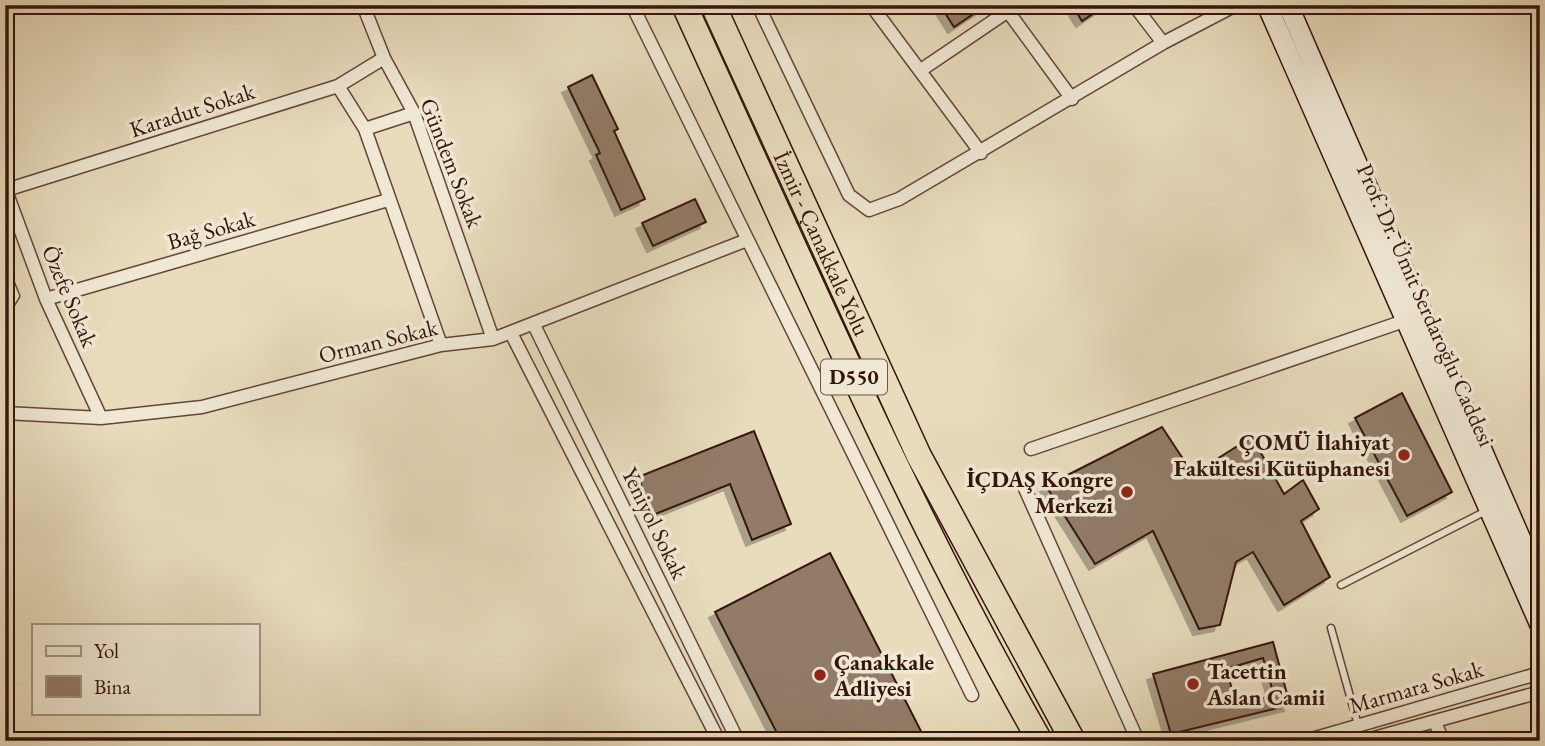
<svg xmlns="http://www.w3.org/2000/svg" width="1545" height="746" font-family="'EB Garamond',serif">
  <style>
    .building { fill: #927c67; stroke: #34150a; stroke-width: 2; fill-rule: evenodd; filter: url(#shadow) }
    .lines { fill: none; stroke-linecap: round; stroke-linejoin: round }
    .lane-casing { stroke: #614737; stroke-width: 9 }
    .street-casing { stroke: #614737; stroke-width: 15 }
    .secondary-casing { stroke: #34150a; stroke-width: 22 }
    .highway-casing { stroke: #34150a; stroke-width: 27 }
    .lane { stroke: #f0e8d4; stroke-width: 6 }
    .street { stroke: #f0e8d4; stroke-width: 12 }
    .secondary { stroke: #f0e8d4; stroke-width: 19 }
    .highway { stroke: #e8dcbd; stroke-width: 24 }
    .poi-dot { fill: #8f2418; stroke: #f0e8d4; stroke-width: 2.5 }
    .labels { text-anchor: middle; stroke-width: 7; stroke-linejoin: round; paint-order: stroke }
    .shield { fill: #f0e8d4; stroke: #6c5447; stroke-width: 2 }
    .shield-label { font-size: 21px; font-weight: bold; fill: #34150a }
    .street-label { font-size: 23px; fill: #34150a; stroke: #f0e8d4 }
    .poi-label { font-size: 23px; font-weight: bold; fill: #34150a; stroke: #f0e8d4; text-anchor: end }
  </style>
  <defs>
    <filter id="shadow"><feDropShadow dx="-6" dy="6" stdDeviation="0" flood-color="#0004"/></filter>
  </defs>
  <rect width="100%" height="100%" fill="#e8dcbd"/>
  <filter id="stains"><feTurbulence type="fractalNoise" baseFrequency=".00286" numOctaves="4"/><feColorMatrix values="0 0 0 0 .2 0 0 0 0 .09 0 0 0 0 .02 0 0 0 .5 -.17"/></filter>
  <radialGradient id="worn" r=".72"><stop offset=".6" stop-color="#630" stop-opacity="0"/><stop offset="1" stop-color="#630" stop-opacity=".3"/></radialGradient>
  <!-- building -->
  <path class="building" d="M940,5H987L954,27Z
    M1072,5H1106L1082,21Z
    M592,75L618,129L614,131L645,199L621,210L596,155L600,153L568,87Z
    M695,199L706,222L653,246L642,223Z
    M1402,393L1452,492L1407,516L1355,418Z
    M1162,427L1193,474L1252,437L1284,494L1303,480L1319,509L1301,521L1330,577L1284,605L1253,552L1236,562L1220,625L1199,629L1153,531L1095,564L1046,486Z
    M754,431L791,524L752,540L730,484L653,515L638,477Z
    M830,553L924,737L917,741H781L715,612Z
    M1273,642L1290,705L1171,734L1153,674ZM1263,658L1274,695L1237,706L1226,669Z"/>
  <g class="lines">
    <!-- lane casing -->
    <g class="lane-casing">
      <path id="lane" d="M1539,5L1540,7
        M5,269L16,296L5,314
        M1341,585L1486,511
        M1331,628L1358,725"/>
    </g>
    <!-- street casing -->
    <g class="street-casing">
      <path id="street" d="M363,5L384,58L414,113L493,339
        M632,5L972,695
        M758,5L849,195L869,210L899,199L1163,43L1236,5
        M871,5L981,153
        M1134,5L1163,43
        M1004,6L1072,99
        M921,70L1017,5
        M338,86L365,129L441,345
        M365,129L414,113
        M5,188L46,299L101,418
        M6,190L338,86L384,58
        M46,299L388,200
        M534,325L738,741
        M511,333L719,741
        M5,413L101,418L202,407L441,345L493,339L747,240
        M1031,449L1404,321
        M1022,482L1138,741
        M1435,722L1443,741
        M1305,741L1540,673
        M1363,741L1540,692"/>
    </g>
    <!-- secondary casing -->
    <g class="secondary-casing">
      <path id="secondary" d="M1267,5L1540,625
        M1288,5L1540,583"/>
    </g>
    <!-- highway casing -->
    <g class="highway-casing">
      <g id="highway">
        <path d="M684,5C798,253 905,504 1040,741"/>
        <path id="s1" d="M713,5L919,456L1073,741"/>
      </g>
    </g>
    <!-- lane -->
    <use href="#lane" class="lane"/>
    <!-- street -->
    <use href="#street" class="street"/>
    <!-- secondary -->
    <use href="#secondary" class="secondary"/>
    <!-- highway -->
    <use href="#highway" class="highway"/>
  </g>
  <!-- markers -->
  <g class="poi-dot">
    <circle cx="1404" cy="455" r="7"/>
    <circle cx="1127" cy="492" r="7"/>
    <circle cx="820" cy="675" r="7"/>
    <circle cx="1193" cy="684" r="7"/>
  </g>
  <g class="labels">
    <!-- shield labels -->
    <rect class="shield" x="821" y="359.5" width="66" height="35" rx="5"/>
    <g class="shield-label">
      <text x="854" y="384">D550</text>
    </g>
    <!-- street labels -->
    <g class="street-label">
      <text transform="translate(192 110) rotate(-18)" y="8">Karadut Sokak</text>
      <text transform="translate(452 163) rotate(69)" y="8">Gündem Sokak</text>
      <text transform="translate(211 230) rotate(-16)" y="8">Bağ Sokak</text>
      <text dy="8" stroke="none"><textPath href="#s1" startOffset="262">İzmir - Çanakkale Yolu</textPath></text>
      <text transform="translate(70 296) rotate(67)" y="8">Özefe Sokak</text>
      <text transform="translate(1426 305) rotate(66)" y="8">Prof. Dr. Ümit Serdaroğlu Caddesi</text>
      <text transform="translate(378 341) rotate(-14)" y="8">Orman Sokak</text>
      <text transform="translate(655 523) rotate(64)" y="8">Yeniyol Sokak</text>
      <text transform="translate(1416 687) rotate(-16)" y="8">Marmara Sokak</text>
    </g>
    <!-- poi labels -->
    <g class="poi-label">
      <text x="1390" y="450">ÇOMÜ İlahiyat<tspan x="1390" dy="26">Fakültesi Kütüphanesi</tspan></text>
      <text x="1113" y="487">İÇDAŞ Kongre<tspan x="1113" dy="26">Merkezi</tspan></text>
      <text x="834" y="670" text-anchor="start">Çanakkale<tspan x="834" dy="26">Adliyesi</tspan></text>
      <text x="1207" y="679" text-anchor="start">Tacettin<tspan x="1207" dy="26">Aslan Camii</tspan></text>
    </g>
  </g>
  <!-- margin -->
  <rect width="1545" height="746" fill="none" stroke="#e8dcbd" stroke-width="28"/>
  <rect x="7" y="7" width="1531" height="732" fill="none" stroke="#34150a" stroke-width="3.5"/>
  <rect x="14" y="14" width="1517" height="718" fill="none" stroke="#34150a" stroke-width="2"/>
  <!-- legend -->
  <rect x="32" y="624" width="228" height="91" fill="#f0e8d4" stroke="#a59483" stroke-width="2"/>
  <rect x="46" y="646" width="35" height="10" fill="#f0e8d4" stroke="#a59483" stroke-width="2"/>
  <text x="94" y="658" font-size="21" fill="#34150a">Yol</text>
  <rect x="46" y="676" width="35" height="21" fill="#927c67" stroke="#a59483" stroke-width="2"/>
  <text x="94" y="694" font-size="21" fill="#34150a">Bina</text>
  <rect width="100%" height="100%" filter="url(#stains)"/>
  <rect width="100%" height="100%" fill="url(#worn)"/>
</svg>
